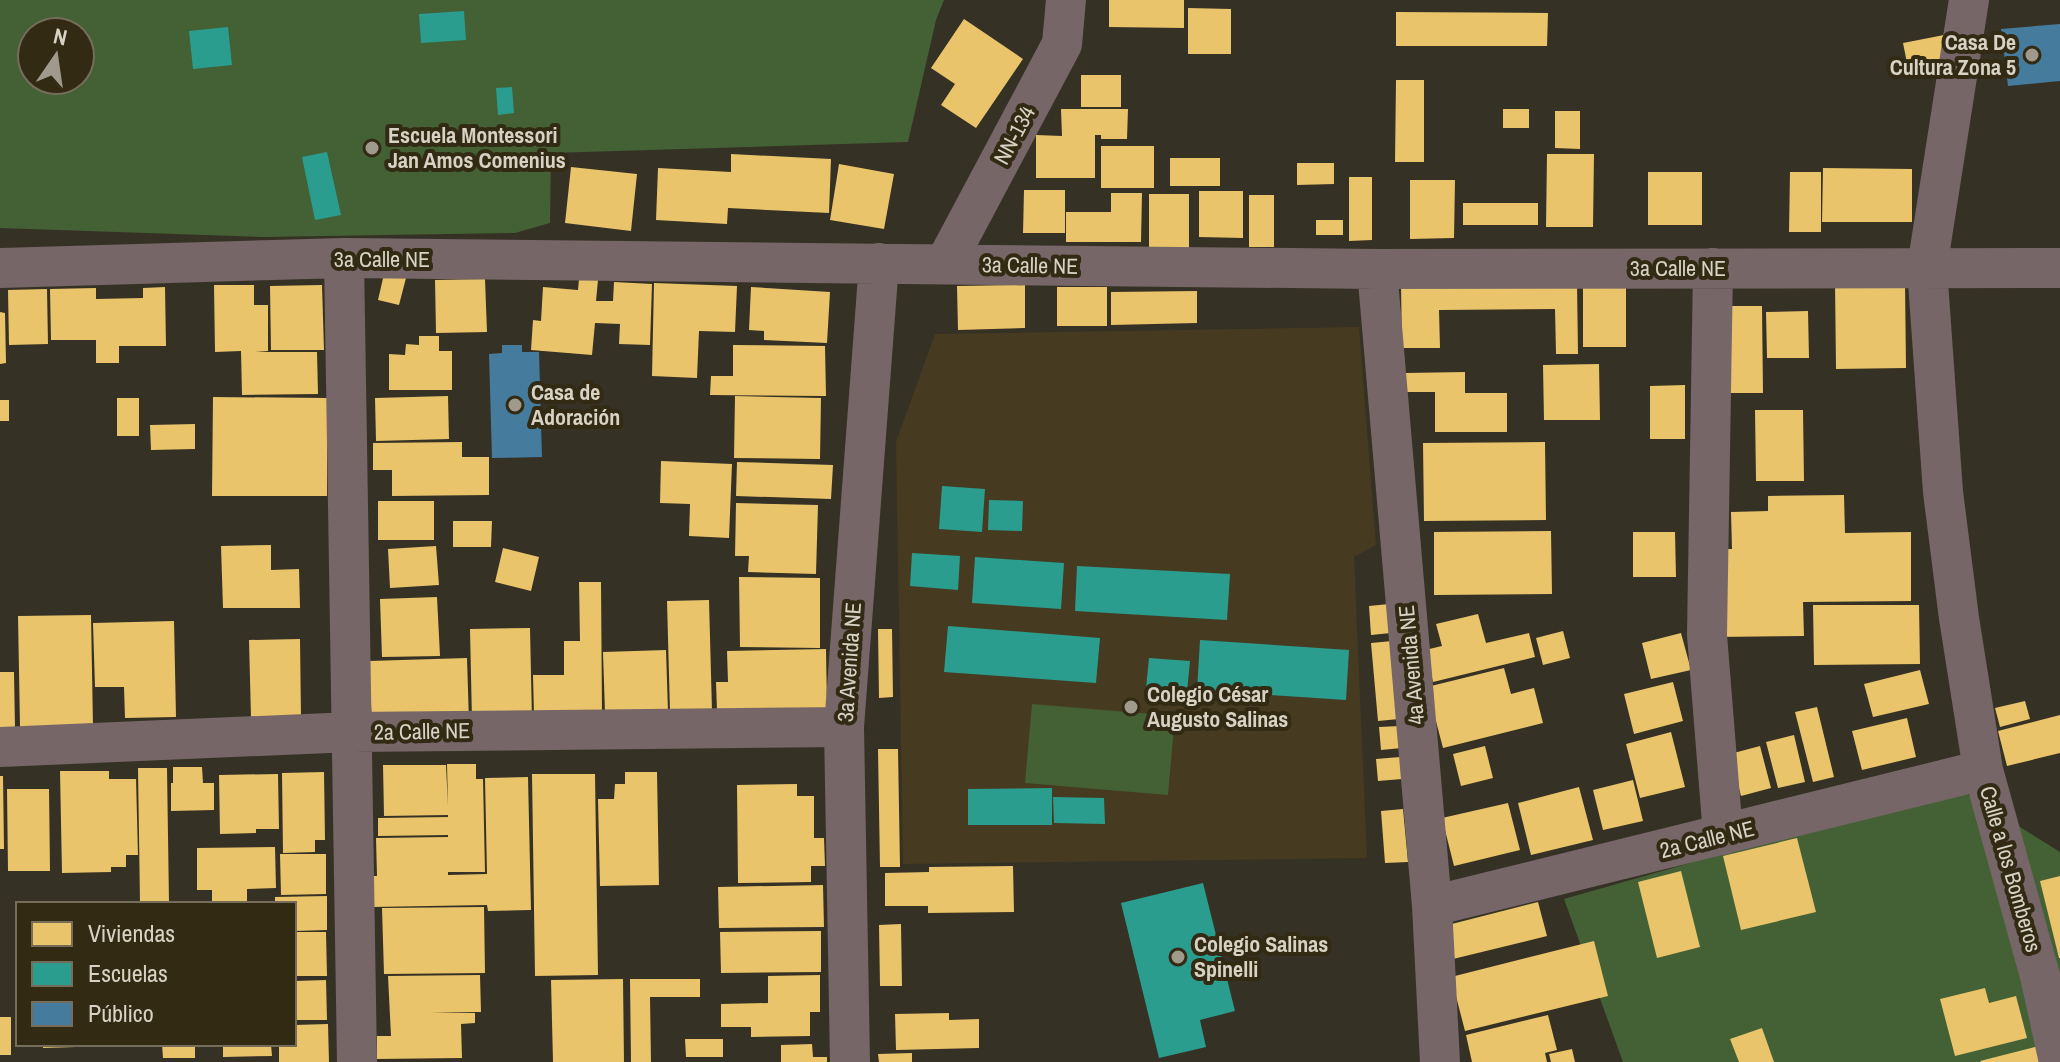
<svg xmlns="http://www.w3.org/2000/svg" width="2060" height="1062" font-family="'Archivo Narrow',sans-serif">
  <style>
    .built { fill: #463b20 }
    .green { fill: #446035; fill-rule: evenodd }
    .homes { fill: #e9c46a }
    .schools { fill: #2a9d8f }
    .public { fill: #457b9d }
    .lines { fill: none; stroke-linecap: round; stroke-linejoin: round }
    .minor { stroke: #766667; stroke-width: 40 }
    .poi-dot { fill: #9f9a8c; stroke: #332a14; stroke-width: 3 }
    .labels { text-anchor: middle; stroke-width: 8; stroke-linejoin: round; paint-order: stroke }
    .poi-label { font-size: 22px; font-weight: bold; fill: #d7d2c4; stroke: #332a14; text-anchor: start }
    .street-label { font-size: 22px; fill: #d7d2c4; stroke: #332a14 }
  </style>
  <rect width="100%" height="100%" fill="#363125"/>
  <!-- built -->
  <path class="built" d="M1359,327L1376,545L1354,557L1367,858L903,864L896,442L935,334Z"/>
  <!-- green -->
  <path class="green" d="M0,0H944L936,20L908,142L551,153L550,223L515,233L264,237L0,228ZM32,32H80V80H32Z
    M1032,704L1175,716L1168,795L1025,783Z
    M1956,787L2060,852V1062H1623L1564,899Z"/>
  <!-- homes -->
  <path class="homes" d="M1109,0H1184V28L1109,27Z
    M1188,8L1231,9V54H1188Z
    M1396,12L1548,13L1547,46H1396Z
    M964,19L1023,59L976,128L941,105L955,84L931,68Z
    M1944,35L1949,60L1908,68L1903,43Z
    M1081,75H1121V107H1081Z
    M1396,80H1424V162H1395Z
    M1061,109H1128L1127,139H1101V135H1095V178H1036V135L1062,136Z
    M1503,109H1529V128H1503Z
    M1555,111H1580V149L1555,148Z
    M1101,146H1154V188H1101Z
    M731,154L831,159L829,213L728,208L727,224L656,220L658,168L731,172Z
    M1547,154H1594L1593,227H1546Z
    M1170,158H1220V186H1170Z
    M1297,163H1334V184L1297,185Z
    M839,164L894,174L884,229L830,220Z
    M571,167L637,174L631,231L565,223Z
    M1823,168L1912,169V222H1822Z
    M1648,172H1702V225H1648Z
    M1790,172H1821V232H1789Z
    M1349,177H1372V240L1349,241Z
    M1410,180H1455L1454,238L1410,239Z
    M1024,190H1065V233H1023Z
    M1199,191H1243V238L1199,237Z
    M1111,193H1142L1141,242H1066V212H1111Z
    M1149,194H1189V249L1149,248Z
    M1249,195H1274V247H1249Z
    M1463,203H1538V225H1463Z
    M1316,220H1343V235H1316Z
    M384,274L406,278L399,305L378,300Z
    M485,279L487,332L436,333L435,280Z
    M579,279L598,280L596,301H613L614,282L652,284L650,345L619,344L620,324L595,323L592,355L531,350L533,320L541,321L543,287L578,290Z
    M1835,282H1905L1906,368L1836,369Z
    M654,283L737,286L735,332L699,331L697,378L652,376Z
    M1577,283L1578,354H1556L1555,309L1439,310L1440,348H1402L1401,285Z
    M214,285H254V305H268V351L255,352H317L318,394L242,395L241,351L215,352Z
    M322,285L324,350H271L270,286Z
    M1025,285V328L958,330L957,286Z
    M1583,286H1626V347H1583Z
    M165,287L166,346H119V363H96V340H51L50,289L96,288V299L143,298V288Z
    M751,287L830,292L827,343L764,340V331L749,330Z
    M1057,287H1107V326H1057Z
    M47,289L48,344L9,345L8,290Z
    M1197,291V323L1111,325V292Z
    M1725,306H1762L1763,393H1726Z
    M1808,311L1809,358H1767L1766,312Z
    M0,312L5,313L6,363L0,364Z
    M419,336H439V351H452V390H389V354L405,355L406,344L419,345Z
    M733,345L825,346L826,396L710,395L711,376H733Z
    M1599,364L1600,420H1544L1543,365Z
    M1465,372V393H1507V432H1435V392H1405V373Z
    M1685,385V439H1650V386Z
    M448,396L449,439L376,441L375,398Z
    M735,396L821,398L820,459L734,458Z
    M213,397L327,398V496H212Z
    M117,398H139V436H117Z
    M0,400H9V421H0Z
    M1755,410H1803L1804,481H1756Z
    M195,424V449L151,450L150,425Z
    M462,442V457H489V495L392,496V470H373V443Z
    M1545,442L1546,520L1424,521L1423,443Z
    M661,461L732,464L729,538L689,536L690,504L660,503Z
    M737,462L833,465L831,499L736,496Z
    M1844,495L1845,533L1911,532V601L1803,602L1804,636L1714,637L1713,549H1732L1731,512L1768,511V496Z
    M378,501H434V540H378Z
    M736,503L818,505L816,574L748,572L749,556H735Z
    M453,521H492L491,547H453Z
    M1551,531L1552,594L1434,595V532Z
    M1633,532H1675L1676,577H1633Z
    M271,545V570L299,569L300,608H223L221,546Z
    M436,546L439,585L390,588L388,549Z
    M503,548L539,557L531,591L495,582Z
    M739,577L820,578V648L740,647Z
    M579,582H601L602,715H534L533,675H564V641H580Z
    M437,597L440,656L382,657L380,599Z
    M709,600L712,711L670,712L667,601Z
    M1389,604L1391,633L1371,635L1369,606Z
    M1813,605H1919L1920,664L1814,665Z
    M1478,614L1486,643L1529,633L1535,657L1433,682L1425,650L1442,646L1436,624Z
    M91,615L93,727H20L18,616Z
    M174,621L176,717L125,718L124,687H95L93,623Z
    M530,628L532,721L472,722L470,629Z
    M878,629H892L893,697L879,698Z
    M1563,631L1570,658L1543,665L1536,638Z
    M1681,633L1691,670L1651,679L1642,643Z
    M300,639L301,718H251L249,640Z
    M1392,641L1399,719L1378,721L1371,643Z
    M826,649L827,709L717,711L716,682H728L727,651Z
    M666,650L668,712L605,713L603,652Z
    M467,658L469,722L372,725L369,661Z
    M1504,668L1511,694L1534,688L1543,723L1443,748L1427,687Z
    M1920,670L1929,704L1873,717L1864,684Z
    M0,672H14L15,729H0Z
    M1673,682L1683,721L1634,734L1624,694Z
    M2025,701L2030,719L2000,727L1995,708Z
    M1817,707L1834,777L1813,782L1795,712Z
    M2060,715V753L2007,766L1998,731Z
    M1907,718L1916,757L1862,770L1852,731Z
    M1400,726L1402,748L1381,750L1379,727Z
    M1671,732L1685,787L1640,798L1626,744Z
    M1794,735L1805,782L1778,788L1766,742Z
    M1485,746L1493,778L1461,786L1453,754Z
    M1760,746L1771,788L1741,796L1730,754Z
    M878,749H898L900,867H880Z
    M1400,757L1402,779L1378,781L1376,759Z
    M447,764H476V779H483L485,872H448V875L487,874L485,778L528,777L531,910L488,911L487,905L372,907V876H377L376,838L448,837V835L378,836V818L448,817V815L384,816L383,765H446L448,806Z
    M173,767H202L203,783H214V810L171,811V783H173Z
    M138,768H167L169,903H140Z
    M60,771H109V779H136L138,855H126V867H111V872L62,873Z
    M324,772L325,840H315V852L283,853L282,773Z
    M625,772H657L659,885L600,886L598,799H614L615,784H625Z
    M278,774L279,829H256V833L220,834L219,775Z
    M532,774H595L598,975L535,976Z
    M0,776H3L4,849H0Z
    M1633,780L1643,821L1603,830L1593,790Z
    M797,784V796H814V838H824L825,866H811V882L738,883L737,785Z
    M1579,787L1593,840L1531,855L1518,803Z
    M7,789H49L50,871H8Z
    M1508,803L1520,850L1454,866L1442,818Z
    M1403,809L1408,862L1385,863L1381,811Z
    M1797,838L1816,912L1741,930L1723,856Z
    M275,847L276,888L247,889V904H212V890H197V848Z
    M280,854H326V894L281,895Z
    M1013,866L1014,912L928,913V906H885V873L929,872V867Z
    M1681,871L1700,947L1657,958L1638,882Z
    M2060,876V958H2059L2040,881Z
    M823,885L824,927L719,928L718,887Z
    M327,896V930L294,931V904H275V897Z
    M1538,902L1547,936L1453,959L1444,926Z
    M484,907L485,973L384,974L382,908Z
    M901,924L902,986H880L879,925Z
    M821,931V972L721,973L720,932Z
    M294,932H326L327,976H294Z
    M1594,941L1608,996L1465,1031L1451,977Z
    M480,975L481,1012H430L475,1013V1023L461,1024L462,1058L377,1059V1036H391L388,976Z
    M820,975V1012H810V1036L751,1037V1027H721V1004L768,1003V976Z
    M623,979L624,1062H553L551,980Z
    M630,979H700V997H650L651,1062H631Z
    M326,980L327,1020H294V981Z
    M1985,988L1989,1003L2016,996L2027,1038L1955,1056L1940,999Z
    M949,1013V1020L979,1019V1048L896,1050L895,1014Z
    M1548,1015L1557,1050L1545,1053L1547,1062H1472L1466,1035Z
    M0,1017H11V1055H0Z
    M328,1024L329,1062H279V1044H294V1025Z
    M1762,1028L1774,1062H1739L1730,1039Z
    M685,1039H723V1057H686Z
    M2054,1042L2059,1062H1981L1980,1061Z
    M43,1044H75L76,1047L43,1048Z
    M162,1044H195V1058H163Z
    M223,1044H271L272,1056L223,1057Z
    M812,1044L813,1057H827V1062H781V1045Z
    M1572,1049L1575,1062H1551L1549,1054Z
    M912,1053V1062H879L878,1054Z"/>
  <!-- schools -->
  <path class="schools" d="M464,11L466,40L421,43L419,14Z
    M228,27L232,65L193,69L189,31Z
    M512,87L514,113L498,115L496,88Z
    M327,152L341,215L315,220L302,157Z
    M942,486L985,489L982,532L939,529Z
    M989,500L1023,501L1022,531L988,530Z
    M912,553L960,556L958,590L910,586Z
    M975,557L1064,563L1061,609L972,603Z
    M1077,566L1230,574L1227,620L1075,611Z
    M948,626L1100,638L1096,683L944,672Z
    M1200,640L1349,650L1346,700L1197,690Z
    M1149,658L1190,661L1187,692L1146,688Z
    M1052,788V825H968V789Z
    M1053,797L1104,798L1105,824L1054,823Z
    M1203,883L1235,1011L1200,1020L1206,1047L1159,1058L1121,903Z"/>
  <!-- public -->
  <path class="public" d="M2060,24V81L2008,86L2001,29Z
    M502,345H522V352H539L542,457L492,458L489,354L502,353Z"/>
  <g class="lines">
    <!-- minor -->
    <path class="minor" d="M1969,0L1927,268L1943,492L1959,618L1983,770L2040,976L2059,1062
      M344,258L357,1062
      M945,264L1062,44L1066,0
      M0,268L344,258L1377,269L2060,268
      M1713,268L1707,635L1723,835
      M1377,269L1432,906L1440,1062
      M0,747L352,732L844,727
      M1432,906L1983,770
      M850,1062L844,727L879,263"/>
  </g>
  <!-- markers -->
  <g class="poi-dot">
    <circle cx="2032" cy="55" r="8"/>
    <circle cx="372" cy="148" r="8"/>
    <circle cx="515" cy="405" r="8"/>
    <circle cx="1131" cy="707" r="8"/>
    <circle cx="1178" cy="957" r="8"/>
  </g>
  <g class="labels">
    <!-- poi labels -->
    <g class="poi-label">
      <text x="2016" y="50" text-anchor="end">Casa De<tspan x="2016" dy="25">Cultura Zona 5</tspan></text>
      <text x="388" y="143">Escuela Montessori<tspan x="388" dy="25">Jan Amos Comenius</tspan></text>
      <text x="531" y="400">Casa de<tspan x="531" dy="25">Adoración</tspan></text>
      <text x="1147" y="702">Colegio César<tspan x="1147" dy="25">Augusto Salinas</tspan></text>
      <text x="1194" y="952">Colegio Salinas<tspan x="1194" dy="25">Spinelli</tspan></text>
    </g>
    <!-- street labels -->
    <g class="street-label">
      <text transform="translate(1014 135) rotate(-62)" y="8">NN-134</text>
      <text x="382" y="267">3a Calle NE</text>
      <text transform="translate(1030 265) rotate(1)" y="8">3a Calle NE</text>
      <text x="1678" y="276">3a Calle NE</text>
      <text transform="translate(849 662) rotate(-86)" y="8">3a Avenida NE</text>
      <text transform="translate(1411 665) rotate(-95)" y="8">4a Avenida NE</text>
      <text transform="translate(422 731) rotate(-1)" y="8">2a Calle NE</text>
      <text transform="translate(1707 839) rotate(-14)" y="8">2a Calle NE</text>
      <text transform="translate(2011 869) rotate(74)" y="8">Calle a los Bomberos</text>
    </g>
  </g>
  <!-- legend -->
  <rect x="16" y="902" width="280" height="144" fill="#332a14" stroke="#756d5a" stroke-width="2"/>
  <rect x="32" y="922" width="40" height="24" fill="#e9c46a" stroke="#756d5a" stroke-width="2"/>
  <text x="88" y="942" font-size="24" fill="#d7d2c4">Viviendas</text>
  <rect x="32" y="962" width="40" height="24" fill="#2a9d8f" stroke="#756d5a" stroke-width="2"/>
  <text x="88" y="982" font-size="24" fill="#d7d2c4">Escuelas</text>
  <rect x="32" y="1002" width="40" height="24" fill="#457b9d" stroke="#756d5a" stroke-width="2"/>
  <text x="88" y="1022" font-size="24" fill="#d7d2c4">Público</text>
  <!-- north arrow -->
  <g transform="translate(56 56) rotate(13)"><circle r="38" fill="#332a14" stroke="#756d5a" stroke-width="2"/>
  <path d="M0-6L14 30L0 20L-14 30Z" fill="#9f9a8c"/>
  <text y="-12" font-size="22" font-weight="bold" text-anchor="middle" fill="#d7d2c4">N</text>
  </g>
</svg>
